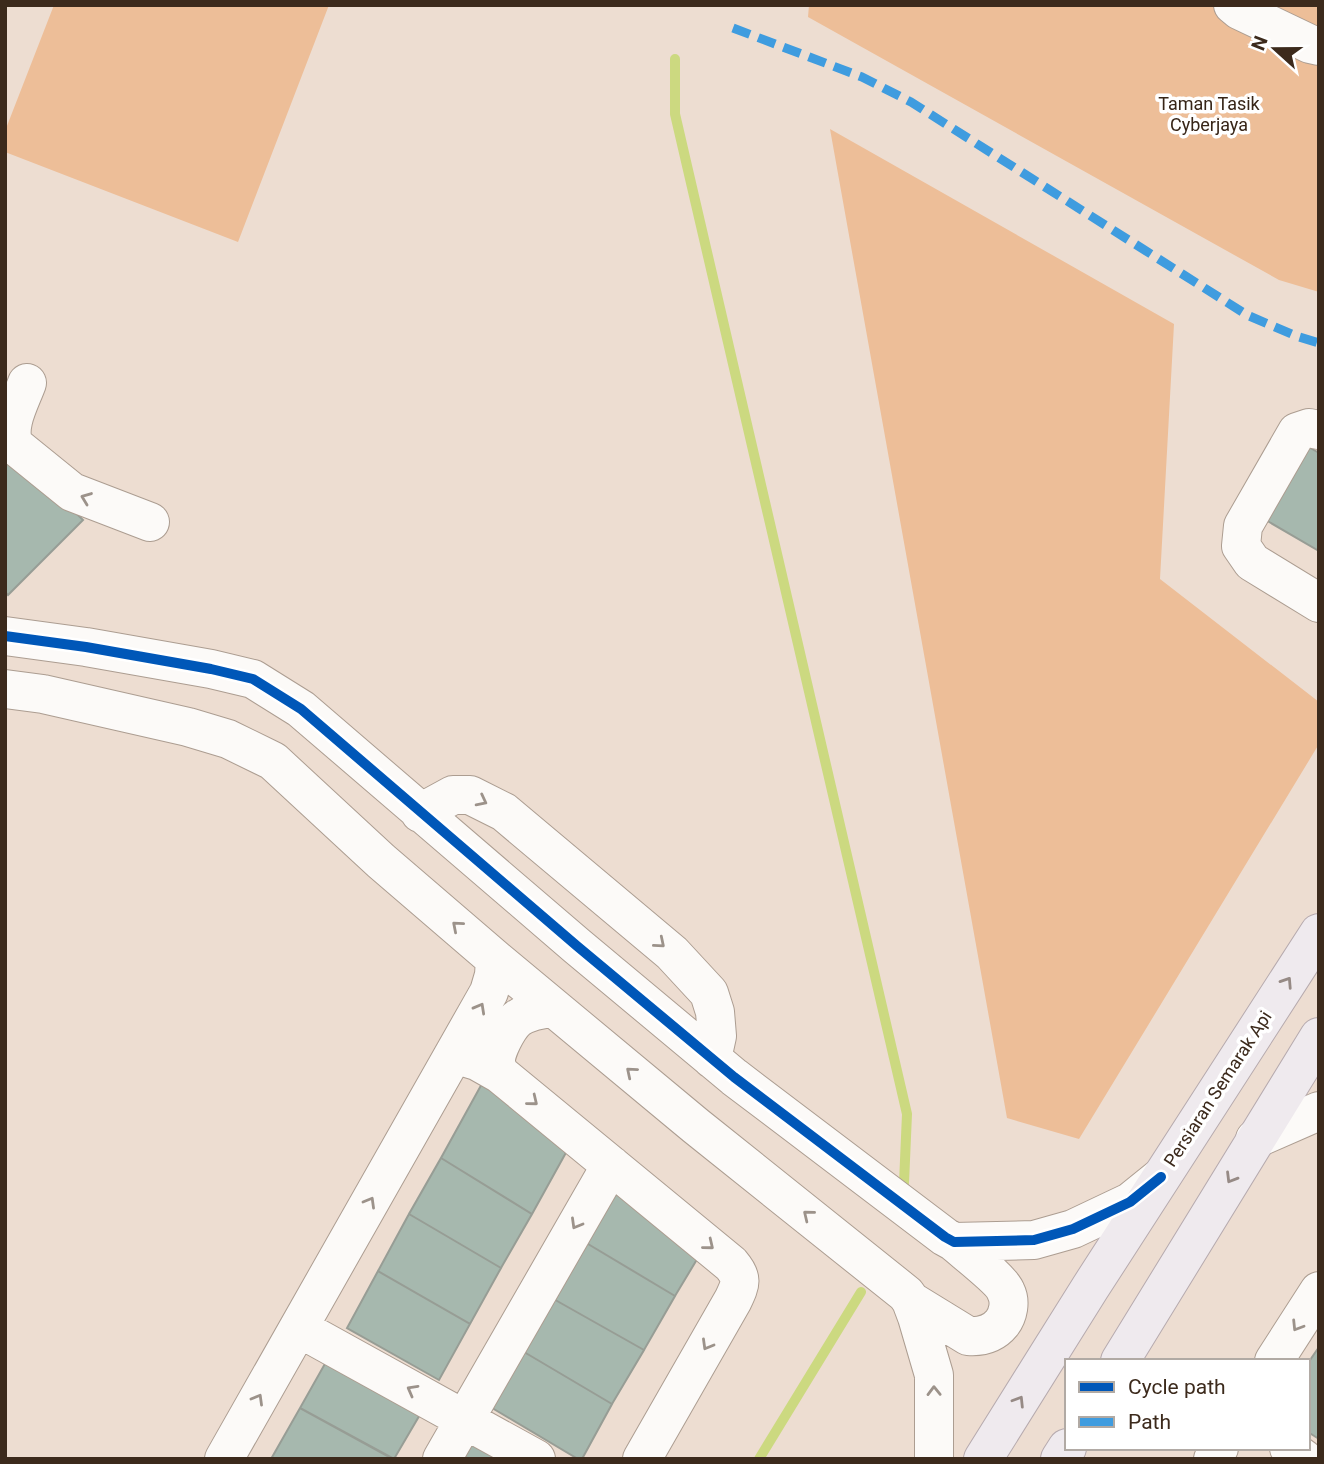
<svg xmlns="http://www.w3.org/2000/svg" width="1324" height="1464" font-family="Roboto,sans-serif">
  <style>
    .green { fill: #edbe98 }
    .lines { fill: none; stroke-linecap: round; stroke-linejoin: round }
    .stream { stroke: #ccd980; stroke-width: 10 }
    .building { fill: #a6b8ae; stroke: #979d95; stroke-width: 2 }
    .minor-casing { stroke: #ac9d91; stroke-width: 40 }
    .major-casing { stroke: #b6aaae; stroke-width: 40 }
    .minor { stroke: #fcfaf8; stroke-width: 38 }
    .major { stroke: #efeaee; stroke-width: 38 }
    .quiet { stroke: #3f9cdf; stroke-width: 9; stroke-dasharray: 18 9; stroke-linecap: butt }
    .cycleway-casing { stroke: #fff; stroke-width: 15 }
    .cycleway { stroke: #0057b8; stroke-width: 10 }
    .oneway { stroke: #9c928a }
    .oneway2 { stroke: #968a85 }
    .labels { text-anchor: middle; stroke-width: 7; stroke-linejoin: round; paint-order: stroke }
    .park-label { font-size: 18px; fill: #372517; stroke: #fff }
    .street-label { font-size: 18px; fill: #3c2a1c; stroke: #fff }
  </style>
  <rect width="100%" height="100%" fill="#edddd1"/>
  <!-- green -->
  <path class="green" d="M54,5H329L238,242L5,152V131Z
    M809,5H1319V292L1279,280L808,17Z
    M830,129L1174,324L1160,579L1319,702V744L1079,1139L1007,1118Z"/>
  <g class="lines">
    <!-- stream -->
    <path class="stream" d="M675,59V114L907,1114L904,1183
      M759,1459L861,1292"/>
  </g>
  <!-- building -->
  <path class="building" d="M9,446L83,520L8,595L5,592V450Z
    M1307,446L1319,453V551L1264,519Z
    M484,1080L568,1149L532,1214L441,1158Z
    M441,1158L532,1214L501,1268L409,1214Z
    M615,1186L699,1256L675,1296L583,1241Z
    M409,1214L501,1268L470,1324L378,1271Z
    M583,1241L675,1296L644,1350L550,1297Z
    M378,1271L470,1324L439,1380L347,1328Z
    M550,1297L644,1350L612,1404L519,1349Z
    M1319,1347V1439L1308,1432V1363Z
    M519,1349L612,1404L582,1459H578L487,1405Z
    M331,1353L425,1406L394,1459L300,1408Z
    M300,1408L393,1459H271Z
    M474,1430L526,1459H457Z"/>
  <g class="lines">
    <!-- minor casing -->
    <g class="minor-casing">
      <path id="minor" d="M1233,5L1239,10L1310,44L1319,46
        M27,383C20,402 6,426 14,445L72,492L150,522
        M1319,430L1309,428L1297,432L1243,526L1241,546L1252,562L1319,603
        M5,636L86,647L211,669L253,679L301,709L577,946L734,1077L945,1237L954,1242L1034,1240L1073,1229L1130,1202L1161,1177
        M5,689L43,694L188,727L228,739L273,761L381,861L495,959L696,1126L906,1294L911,1301L917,1317L934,1375V1459
        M420,813L453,795H470L504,812L672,953L709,993L715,1012L717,1036L712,1059
        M454,1054L477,1061L500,1074L731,1264C743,1278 741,1283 733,1300L642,1459
        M500,1074C499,1071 496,1066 496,1063C495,1051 508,1027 517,1019C528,1011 541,1009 554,1008
        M1255,1139L1319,1111
        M911,1301L968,1336C981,1337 993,1334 1002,1323C1008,1315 1011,1302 1006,1292C1002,1280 965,1252 954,1242
        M299,1328L536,1459
        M1274,1361L1319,1291
        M1289,1448L1304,1459
        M224,1459L489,992L494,975L495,959
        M442,1459L611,1165
        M1213,1459L1219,1448"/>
    </g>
    <!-- major casing -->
    <g class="major-casing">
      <path id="major" d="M1120,1361L1319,1037
        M983,1459L1090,1288L1319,933
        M1060,1459L1067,1448"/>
    </g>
    <!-- minor -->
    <use href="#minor" class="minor"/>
    <!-- major -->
    <use href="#major" class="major"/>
    <!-- quiet -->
    <path class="quiet" d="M733,28L862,77L911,102L1247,315L1296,336L1319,343"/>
    <!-- cycleway casing -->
    <g class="cycleway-casing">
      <path id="cycleway" d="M5,636L86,647L211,669L253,679L301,709L577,946L734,1077L945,1237L954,1242L1034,1240L1073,1229L1130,1202L1161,1177"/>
    </g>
    <!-- cycleway -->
    <use href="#cycleway" class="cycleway"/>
  </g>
  <!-- one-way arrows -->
  <defs><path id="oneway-chevron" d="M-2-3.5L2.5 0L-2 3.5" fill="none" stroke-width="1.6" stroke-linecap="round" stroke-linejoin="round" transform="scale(1.75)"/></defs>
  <g class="oneway">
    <use href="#oneway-chevron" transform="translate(86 498) rotate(-159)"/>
    <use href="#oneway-chevron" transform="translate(482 801) rotate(27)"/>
    <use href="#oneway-chevron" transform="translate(457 926) rotate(-139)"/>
    <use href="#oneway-chevron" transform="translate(660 943) rotate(40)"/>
    <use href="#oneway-chevron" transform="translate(480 1008) rotate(-61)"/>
    <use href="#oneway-chevron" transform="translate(631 1072) rotate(-140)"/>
    <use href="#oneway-chevron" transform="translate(533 1101) rotate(39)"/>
    <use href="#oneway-chevron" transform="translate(370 1202) rotate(-60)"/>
    <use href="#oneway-chevron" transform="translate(808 1215) rotate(-141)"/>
    <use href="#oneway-chevron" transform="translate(576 1224) rotate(120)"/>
    <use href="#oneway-chevron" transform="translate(709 1245) rotate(39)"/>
    <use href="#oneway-chevron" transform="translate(1297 1326) rotate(122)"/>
    <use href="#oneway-chevron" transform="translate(707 1345) rotate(120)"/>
    <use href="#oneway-chevron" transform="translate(412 1390) rotate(-151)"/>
    <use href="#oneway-chevron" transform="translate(934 1391) rotate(-91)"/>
    <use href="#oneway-chevron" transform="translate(258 1399) rotate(-60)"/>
  </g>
  <g class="oneway2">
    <use href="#oneway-chevron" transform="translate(1287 982) rotate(-57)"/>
    <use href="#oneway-chevron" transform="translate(1231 1178) rotate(121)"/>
    <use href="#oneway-chevron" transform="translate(1019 1401) rotate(-58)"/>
  </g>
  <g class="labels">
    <!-- park labels -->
    <g class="park-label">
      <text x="1209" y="110">Taman Tasik<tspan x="1209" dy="21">Cyberjaya</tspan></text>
    </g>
    <!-- street labels -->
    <g class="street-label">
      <text transform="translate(1218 1089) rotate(-57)" y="6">Persiaran Semarak Api</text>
    </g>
  </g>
  <!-- border -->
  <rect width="1324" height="1464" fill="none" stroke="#3c2a1c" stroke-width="14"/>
  <!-- legend -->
  <rect x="1065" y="1359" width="245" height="91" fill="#ffffff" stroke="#b1aaa4" stroke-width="2"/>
  <rect x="1079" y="1382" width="35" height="10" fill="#0057b8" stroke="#b1aaa4" stroke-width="2"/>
  <text x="1128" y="1394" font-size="21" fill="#3c2a1c">Cycle path</text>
  <rect x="1079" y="1417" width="35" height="10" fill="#3f9cdf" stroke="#b1aaa4" stroke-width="2"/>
  <text x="1128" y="1429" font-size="21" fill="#3c2a1c">Path</text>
  <!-- north arrow -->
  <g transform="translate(1275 49) rotate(291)" stroke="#ffffff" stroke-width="5" paint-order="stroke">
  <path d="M0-5L12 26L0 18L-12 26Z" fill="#3c2a1c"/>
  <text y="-10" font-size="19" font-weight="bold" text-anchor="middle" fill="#3c2a1c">N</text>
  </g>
</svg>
